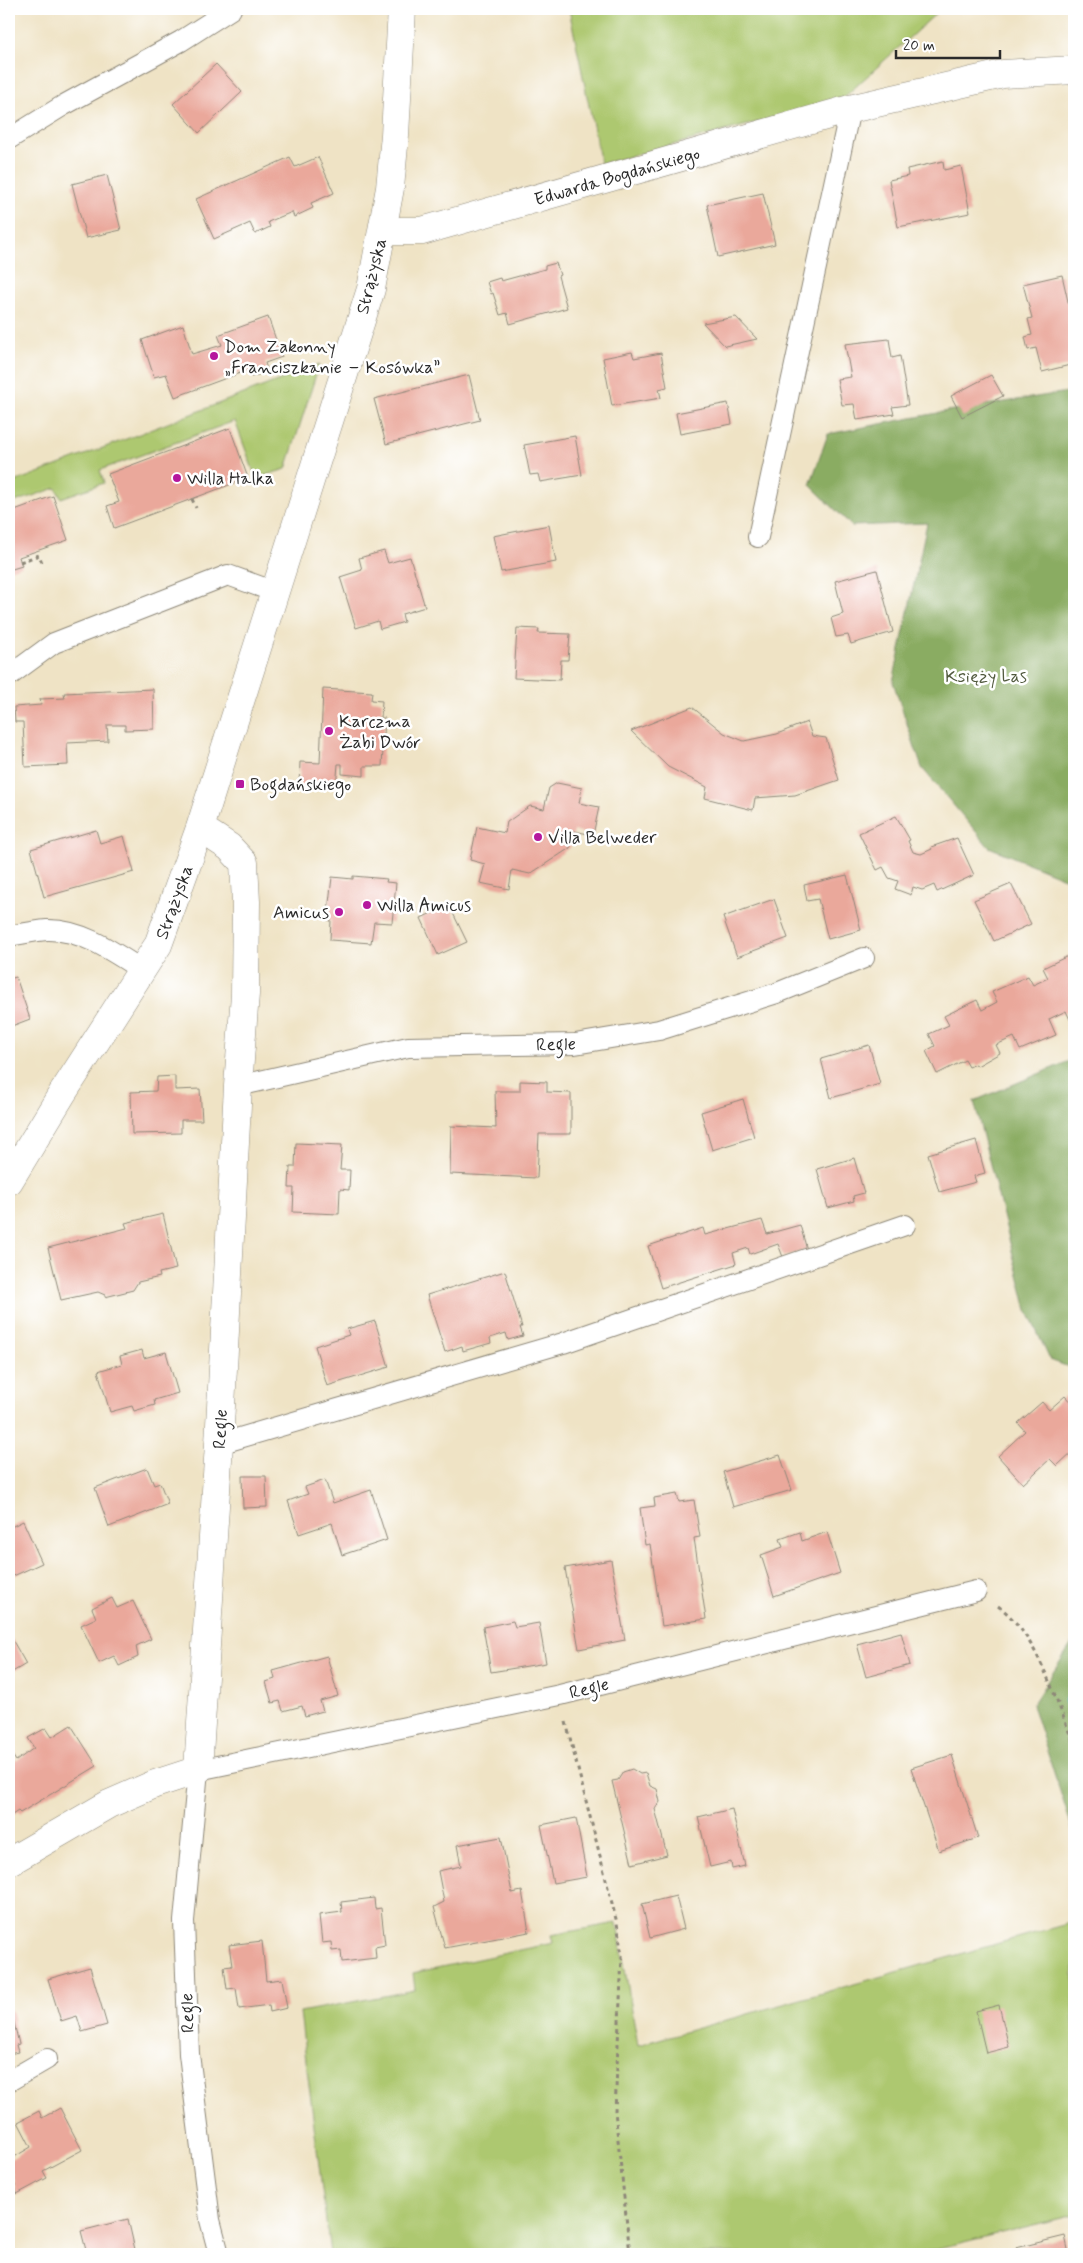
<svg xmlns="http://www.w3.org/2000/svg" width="1083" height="2263" font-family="Mynerve,sans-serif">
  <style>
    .green { fill: #adc86f; stroke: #6c7a4d }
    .forest { fill: #8aac62; stroke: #5a6c46 }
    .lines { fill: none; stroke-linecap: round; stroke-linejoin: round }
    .stream { stroke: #39abb2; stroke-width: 10 }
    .building { fill: #eaa89b }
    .service-casing { stroke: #8d8778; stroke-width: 22 }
    .minor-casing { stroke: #8d8778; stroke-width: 29 }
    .path { stroke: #8d8778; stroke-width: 3; stroke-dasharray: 4 4; stroke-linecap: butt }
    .service { stroke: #fff; stroke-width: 20 }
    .minor { stroke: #fff; stroke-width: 28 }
    .poi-dot { fill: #b5179e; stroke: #fff; stroke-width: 2 }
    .labels { text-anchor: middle; stroke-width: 5; stroke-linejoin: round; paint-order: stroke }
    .street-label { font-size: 18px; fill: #2b2b2b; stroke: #fff }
    .poi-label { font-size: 18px; fill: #2b2b2b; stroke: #fff; text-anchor: start }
    .park-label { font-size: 18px; fill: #525a3f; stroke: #fff }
  </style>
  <rect width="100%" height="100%" fill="#fff"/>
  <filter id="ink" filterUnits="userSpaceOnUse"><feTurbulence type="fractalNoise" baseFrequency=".02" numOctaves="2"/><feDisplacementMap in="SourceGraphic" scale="10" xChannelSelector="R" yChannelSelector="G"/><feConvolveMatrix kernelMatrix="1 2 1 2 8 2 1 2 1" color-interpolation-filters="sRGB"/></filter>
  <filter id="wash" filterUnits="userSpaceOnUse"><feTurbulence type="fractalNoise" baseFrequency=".0096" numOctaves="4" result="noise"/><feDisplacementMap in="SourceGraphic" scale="20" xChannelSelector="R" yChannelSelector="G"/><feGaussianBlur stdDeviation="1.12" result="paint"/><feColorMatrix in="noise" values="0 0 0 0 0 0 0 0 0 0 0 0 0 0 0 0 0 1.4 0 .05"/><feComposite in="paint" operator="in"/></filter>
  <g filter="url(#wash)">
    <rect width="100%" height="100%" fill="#efe3c5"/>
    <!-- green -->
    <path class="green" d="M569,9H941L841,100L601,164Z
      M319,365L286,469L256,478L235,421L100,470L104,483L61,498L56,488L9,504V484Z
      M1074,1922V2215L915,2254H330L300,2012L415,1990L413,1973L553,1943L551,1935L617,1923L638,2045Z"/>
    <!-- forest -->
    <path class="forest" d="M1074,391V882L989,847L922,768L893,682L927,523L852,526L810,485L828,434L948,411Z
      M1074,1059V1369L1050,1360L1027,1310L974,1101Z
      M1074,1640V1834L1032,1705Z"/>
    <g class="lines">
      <!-- stream -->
      <path class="stream" d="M1069,1701L1074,1706"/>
    </g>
    <g id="blocks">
      <!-- building -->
      <path class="building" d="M216,64L242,92L199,133L173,104Z
        M290,157L295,167L318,157L334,193L311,203L313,208L294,217L292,212L268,222L270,227L255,234L250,223L214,239L196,199Z
        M943,161L944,170L961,166L970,213L898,227L889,180L908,176L907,169Z
        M107,175L121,230L86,238L72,184Z
        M763,193L775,244L718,257L707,205Z
        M556,263L560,275L558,276L567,308L510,324L507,313L500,315L493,293L491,294L487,282L500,278L501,281L545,269V266Z
        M1062,275L1074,328V364L1042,372L1036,348L1028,350L1025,337L1032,335L1028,319L1032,318L1023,284Z
        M268,317L282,357L265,363L268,372L251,377L248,370L175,397L166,374L154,377L142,340L183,325L192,354L222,345L218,335Z
        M736,317L757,339L725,346L703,323Z
        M889,339L892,358L900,356L908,405L892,407L894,414L857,420L854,404L842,405L837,379L851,377L845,344Z
        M632,352L634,358L661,353L667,387L659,389L661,398L612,406L603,358Z
        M469,375L480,420L386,444L374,399Z
        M991,375L1003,396L962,417L951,396Z
        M728,403L732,424L680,434L676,413Z
        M230,428L248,478L114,528L107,506L119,502L108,474Z
        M575,436L582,475L540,482L538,474L530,475L524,445Z
        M53,496L68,540L19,557L22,566L9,570V512Z
        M549,525L556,562L501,572L493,536Z
        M384,551L388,563L410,557L425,607L402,614L404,622L380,629L378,621L356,628L340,577L362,570L359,558Z
        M877,570L893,632L851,644L848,635L836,637L831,618L843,614L835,581Z
        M517,628L539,629L538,633L570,634L568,660H561L560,680L514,678Z
        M153,689L154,729L125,730V725H107L108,741L67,743L68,765L25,767L23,722H15L14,707L41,705L40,699L65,698L64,693Z
        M323,689L372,692L371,700L382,701L381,718H385L382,766H364V776L342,774V764H338L336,788L299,786L300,762L320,763Z
        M692,707L724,733L744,741L777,734L807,722L812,736L826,738L839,780L795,795L755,798L753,810L705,798L707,787L668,767L631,731Z
        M557,783L582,788L579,803L599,807L593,835L574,831L570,848L530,874L512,870L509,889L480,883L485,864L470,860L477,827L505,833L507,822L530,806L544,809L549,788Z
        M896,816L910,840L908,841L913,852L921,854L932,849L931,847L957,838L974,875L937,892L934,885L922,890L913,887L911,895L895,889L898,881L889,878L883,867L877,870L859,833Z
        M96,830L100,843L124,836L134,872L44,897L31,849Z
        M847,875L861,930L828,939L818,899L807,901L804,885Z
        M353,876L387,879L386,882L396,883L392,923L374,922L371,943L330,940L331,920H327L332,877L353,879Z
        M1011,884L1031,924L994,941L974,900Z
        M774,899L788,938L737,957L723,917Z
        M449,905L467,942L438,955L421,918Z
        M1074,953V1028L1066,1011L1049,1019L1056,1035L1020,1050L1014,1037L996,1045L1000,1053L977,1066L976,1064L969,1067L965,1060L937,1074L926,1051L935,1046L929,1034L949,1025L944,1016L977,1000L982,1010L997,1002L992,992L1028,976L1033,985L1048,978L1043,968Z
        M16,977L30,1019L9,1027V979Z
        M869,1045L880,1084L831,1098L821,1059Z
        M175,1076V1090L200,1089L202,1120H181V1133L132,1134L131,1092L156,1091L157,1077Z
        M520,1081L547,1082V1092L571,1093V1134H539L537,1178L450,1174L451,1126L496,1128L495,1091H520Z
        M743,1099L754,1137L712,1150L701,1112Z
        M976,1140L985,1173L974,1176L976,1182L939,1192L928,1154Z
        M296,1143L342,1145L340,1170H350L349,1190L340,1189L339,1214L293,1212L294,1188H289L290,1167H295Z
        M854,1158L864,1193L853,1196L854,1201L828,1208L817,1169Z
        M163,1214L176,1269L159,1273L160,1277L138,1282L133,1290L105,1297V1295L98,1292L61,1300L48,1248L127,1228L125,1223Z
        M762,1220L767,1234L800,1225L807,1250L783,1257L778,1244L750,1254L748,1248L733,1253L736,1264L661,1288L648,1246L703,1228L705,1235Z
        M505,1271L522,1327H520L523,1336L508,1340L506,1333L490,1338L491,1343L463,1351L462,1346L445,1352L427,1295Z
        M375,1321L389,1367L327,1386L315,1346L349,1335L347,1329Z
        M142,1350L144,1358L166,1352L178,1393L154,1400L155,1405L134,1411L132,1406L110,1412L98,1371L122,1364L120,1356Z
        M1065,1396L1074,1406V1450L1057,1466L1050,1459L1023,1484L998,1456L1025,1431L1018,1423L1042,1402L1049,1410Z
        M780,1455L792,1490L733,1507L723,1472Z
        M147,1468L154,1485L160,1483L168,1504L109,1527L95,1488Z
        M242,1476H266L267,1507L243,1508Z
        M325,1480L333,1503L371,1490L387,1540L342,1555L332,1523L299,1534L288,1501L308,1494L305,1487Z
        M677,1494L679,1502L694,1500L700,1537L694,1538L706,1619L662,1626L650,1544L645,1545L640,1508L655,1506L654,1498Z
        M23,1521L42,1563L9,1578V1528Z
        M800,1532L802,1541L827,1532L840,1573L774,1596L761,1555L783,1547L780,1539Z
        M611,1560L625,1640L579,1649L565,1568Z
        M112,1598L117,1608L133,1601L151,1639L136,1646L138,1657L119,1666L114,1656L99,1663L81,1625L96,1618L92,1608Z
        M513,1621L515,1627L539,1623L546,1663L491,1672L483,1627Z
        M901,1632L910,1665L866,1677L857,1644Z
        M9,1634L26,1664L9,1674Z
        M327,1656L338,1696L320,1701L323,1711L305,1716L302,1706L283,1711L280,1701L272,1703L266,1682L275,1679L273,1671Z
        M71,1725L97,1766L20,1813L18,1811L9,1817V1750L16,1761L34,1748L28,1738L46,1728L52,1737Z
        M952,1755L978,1838L939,1851L911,1768Z
        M632,1769L640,1774L646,1773L650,1786L657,1789L660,1802L655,1809L667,1855L632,1864L612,1781L618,1780L623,1772Z
        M732,1809L745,1866L732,1869L731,1862L710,1867L698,1817Z
        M576,1818L587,1877L553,1883L541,1825Z
        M501,1837L512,1893L522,1891L529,1932L445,1948L434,1907L444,1902L438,1871L461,1866L457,1845Z
        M676,1896L684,1929L650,1938L642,1904Z
        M374,1898L375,1909L381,1908L385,1945L375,1947L376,1958L342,1962L341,1950L332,1951L331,1942L322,1943L319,1915L342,1912L341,1902Z
        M262,1941L266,1981L282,1979L287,2008L270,2012L269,2005L239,2009L236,1988L227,1989L224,1967L232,1966L229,1945Z
        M90,1967L107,2025L82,2032L77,2016L61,2021L48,1979Z
        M999,2005L1009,2047L986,2053L976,2011Z
        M9,2010H11L19,2044L16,2045L18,2052L9,2054Z
        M60,2108L82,2150L43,2171L47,2178L17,2194L9,2160L31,2147L18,2122L39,2111L42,2118Z
        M128,2219L136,2254H87L81,2231Z
        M1065,2236L1069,2254H1017L1016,2248Z"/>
    </g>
  </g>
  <g filter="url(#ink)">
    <use href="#blocks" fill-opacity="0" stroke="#8d8778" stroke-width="1"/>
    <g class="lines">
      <!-- service casing -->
      <g class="service-casing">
        <path id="service" d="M9,139L64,105L181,41L231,9
          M758,537L850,109
          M9,676L54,643L228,575L275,592
          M9,936C21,934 35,931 47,930C82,929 115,953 143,971
          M238,1086L408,1047L575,1044L659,1030L777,993L864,958
          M219,1444L563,1343L905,1225
          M9,2081L47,2059
          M219,2254L210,2220L189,2054L184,1921L198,1770L560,1695L976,1591"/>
      </g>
      <!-- minor casing -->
      <g class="minor-casing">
        <path id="minor" d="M383,231H422L850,109L1003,74L1074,70
          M9,1181L62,1094L158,945L200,828L371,289L390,188L395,135L402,9
          M9,1862L109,1804L155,1784L198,1770L219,1444L238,1086L245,994L246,902L244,863L229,847L200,828"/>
      </g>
      <!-- path -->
      <path class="path" d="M192,499L196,508
        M20,562L39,555L43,565
        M998,1606C1037,1634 1056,1701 1074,1744
        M566,1722L617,1923L622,1956L615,2111L630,2254"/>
      <!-- service -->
      <use href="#service" class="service"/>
      <!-- minor -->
      <use href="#minor" class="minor"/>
    </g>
  </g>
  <!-- markers -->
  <g class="poi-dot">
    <circle cx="214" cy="356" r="5"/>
    <circle cx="177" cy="478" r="5"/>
    <circle cx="329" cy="731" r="5"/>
    <rect x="235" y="779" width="10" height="10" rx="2.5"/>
    <circle cx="538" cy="837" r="5"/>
    <circle cx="367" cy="905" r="5"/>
    <circle cx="339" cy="912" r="5"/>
  </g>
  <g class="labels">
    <!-- street labels -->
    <g class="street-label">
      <text transform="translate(617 176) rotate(-16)" y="6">Edwarda Bogdańskiego</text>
      <text transform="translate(371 276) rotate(-76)" y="6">Strążyska</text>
      <text transform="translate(174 902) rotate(-70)" y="6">Strążyska</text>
      <text transform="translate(556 1044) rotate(-2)" y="6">Regle</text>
      <text transform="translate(220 1429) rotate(-87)" y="6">Regle</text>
      <text transform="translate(589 1688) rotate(-14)" y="6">Regle</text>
      <text transform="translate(187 2013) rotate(-92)" y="6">Regle</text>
    </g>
    <!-- poi labels -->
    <g class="poi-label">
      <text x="224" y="352">Dom Zakonny<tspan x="224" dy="21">„Franciszkanie – Kosówka”</tspan></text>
      <text x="187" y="484">Willa Halka</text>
      <text x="339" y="727">Karczma<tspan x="339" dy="21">Żabi Dwór</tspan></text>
      <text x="250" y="790">Bogdańskiego</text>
      <text x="548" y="843">Villa Belweder</text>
      <text x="377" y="911">Willa Amicus</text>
      <text x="329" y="918" text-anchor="end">Amicus</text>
    </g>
    <!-- park labels -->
    <g class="park-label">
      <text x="986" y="682">Księży Las</text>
    </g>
  </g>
  <!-- margin -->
  <rect width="1083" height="2263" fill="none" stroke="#fff" stroke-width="30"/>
  <!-- scale -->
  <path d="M896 50v8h104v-8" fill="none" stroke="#2b2b2b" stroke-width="2.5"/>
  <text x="903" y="50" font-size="15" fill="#2b2b2b" stroke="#ffffff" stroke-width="4" paint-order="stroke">20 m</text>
</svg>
